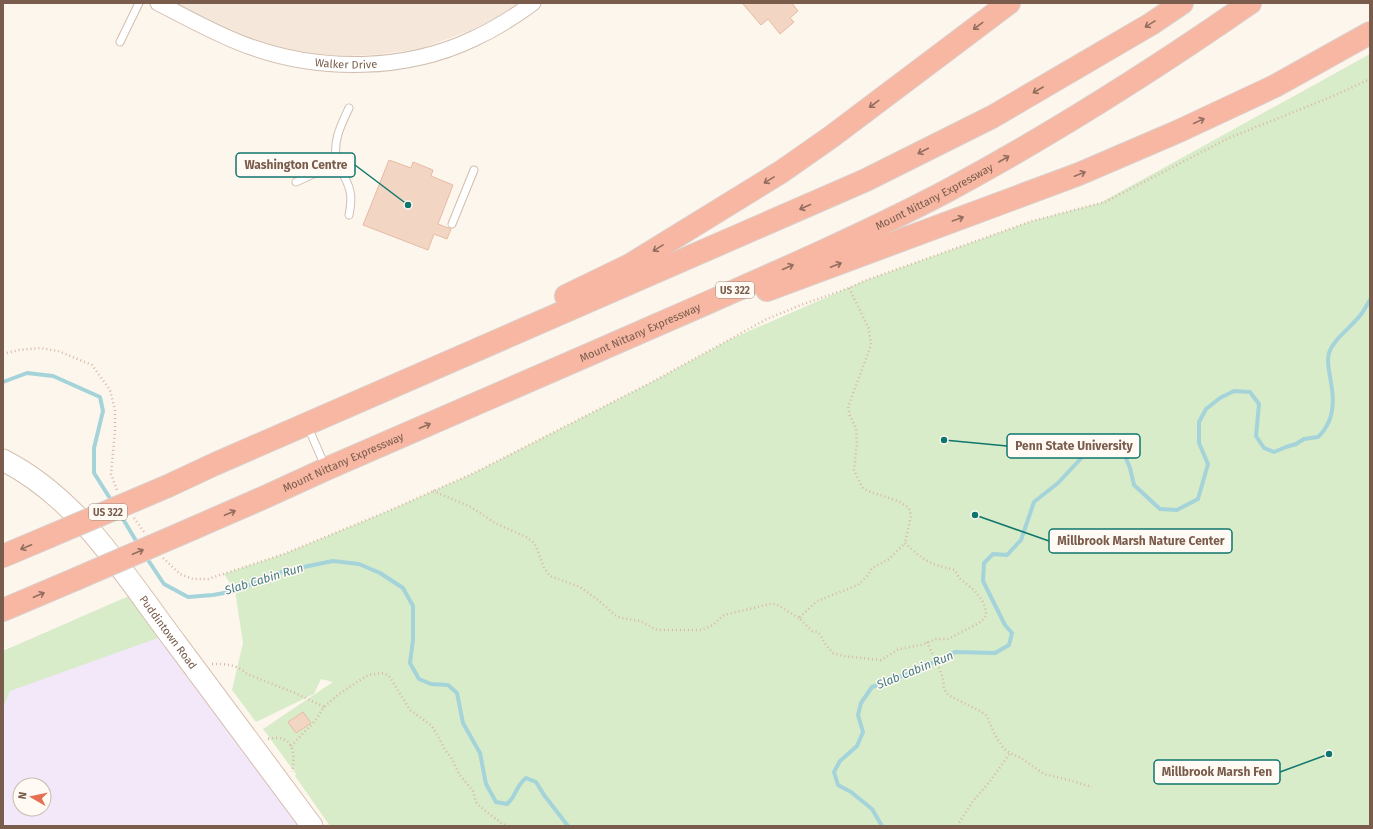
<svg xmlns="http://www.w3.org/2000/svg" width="1373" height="829" font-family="'Fira Sans',sans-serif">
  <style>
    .residential { fill: #f5e8da }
    .education { fill: #f3e8fa; fill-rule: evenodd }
    .green { fill: #d8ecc9 }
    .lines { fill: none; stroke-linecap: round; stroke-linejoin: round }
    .stream { stroke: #a5d3da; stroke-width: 4 }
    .building { fill: #f3d5c3; stroke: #e6bba3 }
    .lane-casing { stroke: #d1beb0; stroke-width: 9 }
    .street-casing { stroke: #d1beb0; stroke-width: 17 }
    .secondary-casing { stroke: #d6c0b0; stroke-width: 23 }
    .highway-casing { stroke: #dad1cd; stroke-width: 24 }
    .path { stroke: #d9b8a5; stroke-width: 2.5; stroke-dasharray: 1 3; stroke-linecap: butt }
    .lane { stroke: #fff; stroke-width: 7 }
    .street { stroke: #fff; stroke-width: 15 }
    .secondary { stroke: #fff; stroke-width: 21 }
    .highway { stroke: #f7b7a3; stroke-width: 22 }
    .highway-bridge-casing { stroke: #dad1cd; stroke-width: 24; stroke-linecap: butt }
    .highway-bridge { stroke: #f7b7a3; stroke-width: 22 }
    .oneway { stroke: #936e5e }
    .labels { text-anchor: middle; stroke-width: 3; stroke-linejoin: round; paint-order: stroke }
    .shield { fill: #fffaf3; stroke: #a28b7f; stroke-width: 1 }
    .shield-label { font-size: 10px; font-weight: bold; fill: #7a5c4d }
    .street-label { font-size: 11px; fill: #7a5c4d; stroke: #fffaf3 }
    .water-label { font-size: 12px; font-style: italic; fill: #437c86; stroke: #fffaf3 }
    .leader { fill: none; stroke: #0f766e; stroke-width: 1.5 }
    .callout-dot { fill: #0f766e; stroke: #fffaf3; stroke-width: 1.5 }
    .callout { fill: #fffaf3; stroke: #0f766e; stroke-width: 1.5 }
    .callout-label { font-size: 12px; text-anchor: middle; font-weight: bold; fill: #7a5c4d }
  </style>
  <rect width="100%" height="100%" fill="#fdf6ec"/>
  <!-- residential -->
  <path class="residential" d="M174,3H519L500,17L469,31L420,49L382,54L350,56L310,55L280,49L247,37Z"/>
  <!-- education -->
  <path class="education" d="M132,595L303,826H3V651ZM20,785H44V809H20Z"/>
  <!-- green -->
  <path class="green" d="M1370,54V826H330L295,776L296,774L263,729L333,682L321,679L314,694L256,722L232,690L243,643L235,591L224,574L284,554L386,512L474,473L652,382L731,339L864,281L1032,221L1100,203Z
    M138,592L169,634L10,691L3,708V651Z"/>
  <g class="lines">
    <!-- stream -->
    <path class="stream" d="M3,382L27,373L53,376L100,397L103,411L94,448V473L113,503
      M120,514L138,544
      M146,557L164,584L188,597L213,595L235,591L284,571L333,561L359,564L380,573L403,588L413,606V640L410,663L419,679L431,684L448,685L457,693L463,723L480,753L486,784L496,802L507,804C517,795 515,787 526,778L536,782L544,795L568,826
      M882,826L872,809L851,792L838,785L834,772L840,761L857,746L863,732L858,715L861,703L872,687L913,672L955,652L995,653L1009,645L1012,633L1005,625L983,581L984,563L993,554L1007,555L1021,540L1034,502L1058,483L1086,453L1098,448L1115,450L1125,456L1130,468L1134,485L1160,509L1177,510L1198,499L1208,464L1199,443V422L1206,409L1220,398L1234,391L1250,392L1259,404L1256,436L1264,448L1274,452L1286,447L1296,444L1304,439L1318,437C1333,423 1335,403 1331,383C1330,373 1326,364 1329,353C1334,338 1353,326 1362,313C1365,309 1367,304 1370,300"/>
  </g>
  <!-- building -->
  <path class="building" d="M742,3H792L798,11L790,18L794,22L780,34L768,19L761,25Z
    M389,160L411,168L413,162L433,170L431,176L453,185L438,224L451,229L447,239L434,234L428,250L363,225Z
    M303,712L311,723L296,733L288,722Z"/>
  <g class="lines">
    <!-- lane casing -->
    <g class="lane-casing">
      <path id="lane" d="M120,42L139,3
        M349,108C341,125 332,142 337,162C338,167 342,172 344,176C352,191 352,199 349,215
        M296,182L337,163
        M452,224L474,170
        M308,427L325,466"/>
    </g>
    <!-- street casing -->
    <g class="street-casing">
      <g id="street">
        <path id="s1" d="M158,3C188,18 219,36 251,47C321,72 406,71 473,39C495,29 514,17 533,3"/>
      </g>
    </g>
    <!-- secondary casing -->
    <g class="secondary-casing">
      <g id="secondary">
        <path id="s2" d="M3,460C80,499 126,577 176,643C222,704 267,765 312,826"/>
      </g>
    </g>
    <!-- highway casing -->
    <g class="highway-casing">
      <g id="highway">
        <path d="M767,290L1079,174L1179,131L1275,86L1370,33"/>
        <path d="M566,296L630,265L781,172L831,137L1009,3"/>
        <path d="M168,486L215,464L866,180L992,117L1151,24L1182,3"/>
        <path id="s3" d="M194,528L265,497L326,469C443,418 559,368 675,317C766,277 857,238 945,192C1051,135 1152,71 1250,3"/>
        <path d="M3,556L48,537"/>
        <path d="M3,610L76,579"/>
      </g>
    </g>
    <!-- path -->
    <path class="path" d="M849,288L869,329L871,345L848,407L850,416L856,428L857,442L854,470L858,479L863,488L868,491L898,501L909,508L911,516L905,543
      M3,354L19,350L40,348L58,351L92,365L110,390L115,410V431L111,474L117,490
      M433,491L471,507L495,523L526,537L532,541L536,546L544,568L550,576L580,587L598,600L615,615L621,618L640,621L657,630H702L713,625L724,615L770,604H776L799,618
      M134,518L144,532
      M905,543C924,561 929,564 955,570L959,578L975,591L982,600L985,607L986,614L985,618L979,623L948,639H936L921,645L899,649L881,660L843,656L833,653L826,645L821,636L818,632L812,631L799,618L817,601L858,585L868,575L872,568L889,559Z
      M163,558L180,574L193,579H208L284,554L386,512L474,473L652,382L767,319L801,305L849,288L864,281L1032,221L1105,202L1229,138L1331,97L1370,79
      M927,642L940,670L943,679L944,687L946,693L950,696L980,711L987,716L994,733L1003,748L1010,753L1021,758L1044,774L1069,780L1092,787
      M212,664C226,664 236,664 247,674L295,693L324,707
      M268,739C293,733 296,753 292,772
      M291,746L315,721L324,707L339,694L368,675L384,673L389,676L410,710L432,726L440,740L445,750L452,759L459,774L473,791L476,802L478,805L501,823L508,826
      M957,826L973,801L991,780L1010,753"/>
    <!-- lane -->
    <use href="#lane" class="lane"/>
    <!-- street -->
    <use href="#street" class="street"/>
    <!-- secondary -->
    <use href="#secondary" class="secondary"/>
    <!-- highway -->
    <use href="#highway" class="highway"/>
    <!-- highway-bridge casing -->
    <g class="highway-bridge-casing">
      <path id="highway-bridge" d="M48,537L168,486
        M76,579L194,528"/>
    </g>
    <!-- highway-bridge -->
    <use href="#highway-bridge" class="highway-bridge"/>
  </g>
  <!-- one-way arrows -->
  <defs><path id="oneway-shaft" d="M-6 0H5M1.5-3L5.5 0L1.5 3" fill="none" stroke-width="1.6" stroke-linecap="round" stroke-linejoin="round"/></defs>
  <g class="oneway">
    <use href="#oneway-shaft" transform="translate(1150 24) rotate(148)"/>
    <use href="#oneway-shaft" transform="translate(978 26) rotate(143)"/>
    <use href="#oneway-shaft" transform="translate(1038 90) rotate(150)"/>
    <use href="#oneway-shaft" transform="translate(874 104) rotate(143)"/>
    <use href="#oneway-shaft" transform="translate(1199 121) rotate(-25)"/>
    <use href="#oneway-shaft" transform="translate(923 151) rotate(153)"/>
    <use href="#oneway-shaft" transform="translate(1004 159) rotate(-30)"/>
    <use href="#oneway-shaft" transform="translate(1080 174) rotate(-22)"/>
    <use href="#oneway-shaft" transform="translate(769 180) rotate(148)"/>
    <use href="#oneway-shaft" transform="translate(805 207) rotate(156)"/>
    <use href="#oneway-shaft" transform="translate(958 219) rotate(-20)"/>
    <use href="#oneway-shaft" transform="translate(658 248) rotate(148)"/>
    <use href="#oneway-shaft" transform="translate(836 265) rotate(-21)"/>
    <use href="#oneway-shaft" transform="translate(788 267) rotate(-24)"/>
    <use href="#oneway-shaft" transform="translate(425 426) rotate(-23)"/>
    <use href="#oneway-shaft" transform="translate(230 513) rotate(-23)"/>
    <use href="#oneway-shaft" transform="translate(26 547) rotate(157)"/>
    <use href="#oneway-shaft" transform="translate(138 552) rotate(-23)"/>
    <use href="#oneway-shaft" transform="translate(39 595) rotate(-23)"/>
  </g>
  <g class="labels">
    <!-- shield labels -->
    <g class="shield">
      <rect x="716" y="282" width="38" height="16" rx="3"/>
      <rect x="89" y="504" width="38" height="16" rx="3"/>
    </g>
    <g class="shield-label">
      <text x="735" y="294">US 322</text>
      <text x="108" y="516">US 322</text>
    </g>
    <!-- street labels -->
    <g class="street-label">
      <text dy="4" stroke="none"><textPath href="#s1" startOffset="200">Walker Drive</textPath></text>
      <text dy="4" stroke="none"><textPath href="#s3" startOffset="811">Mount Nittany Expressway</textPath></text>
      <text dy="4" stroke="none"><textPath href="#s3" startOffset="487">Mount Nittany Expressway</textPath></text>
      <text dy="4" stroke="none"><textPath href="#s3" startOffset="163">Mount Nittany Expressway</textPath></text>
      <text dy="4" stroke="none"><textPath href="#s2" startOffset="241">Puddintown Road</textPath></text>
    </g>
    <!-- water labels -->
    <g class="water-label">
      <text transform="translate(264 579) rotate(-17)" y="4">Slab Cabin Run</text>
      <text transform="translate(915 670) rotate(-22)" y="4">Slab Cabin Run</text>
    </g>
  </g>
  <!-- callouts -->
  <path class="leader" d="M408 205L355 165M944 440L1007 446M975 515L1049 541M1329 754L1280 772"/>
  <g class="callout-dot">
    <circle cx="408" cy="205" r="4"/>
    <circle cx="944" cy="440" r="4"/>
    <circle cx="975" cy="515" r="4"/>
    <circle cx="1329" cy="754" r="4"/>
  </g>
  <g class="callout">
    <rect x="236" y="153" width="119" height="24" rx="4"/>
    <rect x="1007" y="434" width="133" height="24" rx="4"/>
    <rect x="1049" y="529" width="183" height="24" rx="4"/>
    <rect x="1154" y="760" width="126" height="24" rx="4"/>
  </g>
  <g class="callout-label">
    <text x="296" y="169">Washington Centre</text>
    <text x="1074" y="450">Penn State University</text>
    <text x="1141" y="545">Millbrook Marsh Nature Center</text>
    <text x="1217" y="776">Millbrook Marsh Fen</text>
  </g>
  <!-- border -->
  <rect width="1373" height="829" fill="none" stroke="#7a5c4d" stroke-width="8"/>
  <!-- north arrow -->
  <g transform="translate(32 797) rotate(279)"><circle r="19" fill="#fffaf3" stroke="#cabbb1"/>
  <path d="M0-3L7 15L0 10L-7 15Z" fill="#e76f51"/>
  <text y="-6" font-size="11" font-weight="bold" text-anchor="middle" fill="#7a5c4d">N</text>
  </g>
</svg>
